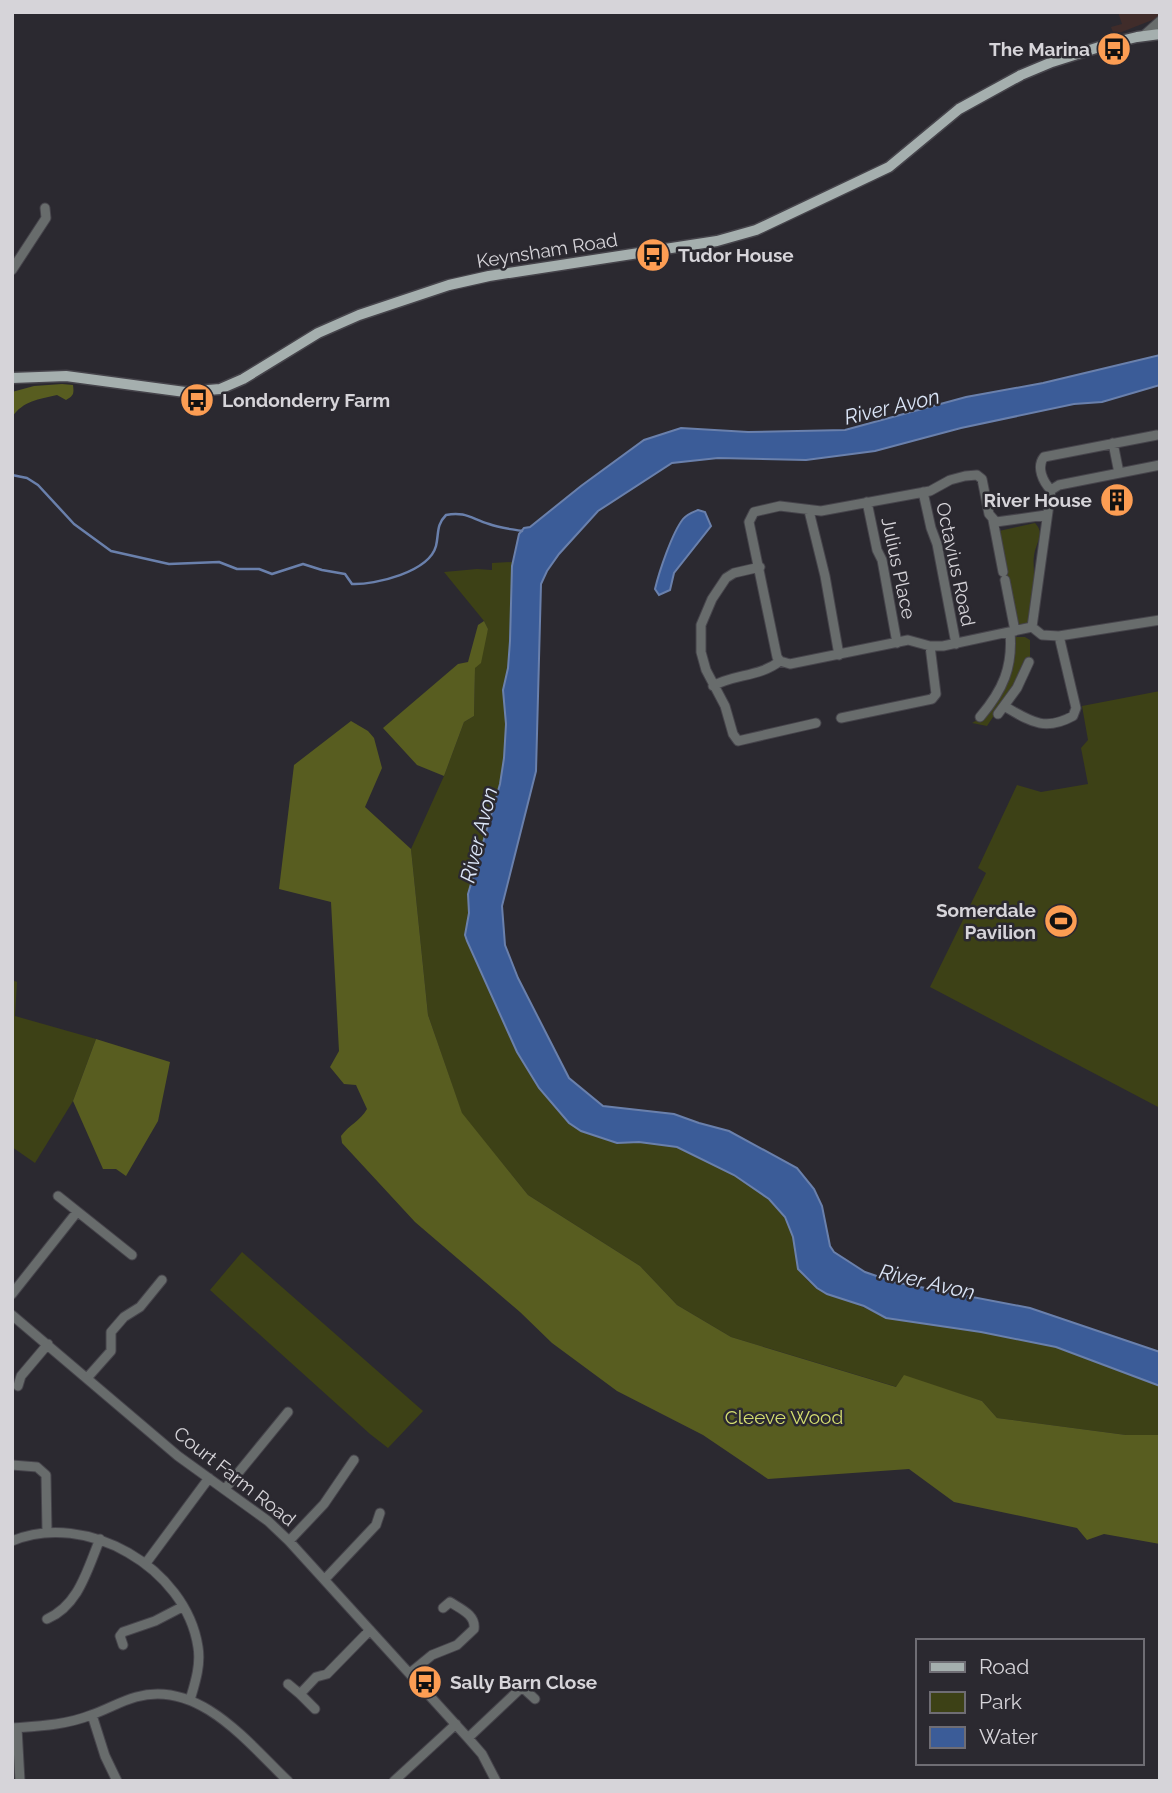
<svg xmlns="http://www.w3.org/2000/svg" width="1172" height="1793" font-family="Raleway,sans-serif">
  <style>
    .industrial { fill: #402c2a }
    .green { fill: #3d4116 }
    .forest { fill: #585d20 }
    .water { fill: #3b5c98; stroke: #6a80ac; stroke-width: 2 }
    .lines { fill: none; stroke-linecap: round; stroke-linejoin: round }
    .stream { stroke: #6a80ac; stroke-width: 2.5 }
    .minor-casing { stroke: #46444b; stroke-width: 11 }
    .major-casing { stroke: #46444b; stroke-width: 13 }
    .minor { stroke: #686c6c; stroke-width: 9 }
    .major { stroke: #a5afae; stroke-width: 10 }
    .labels { text-anchor: middle; stroke-width: 5; stroke-linejoin: round; paint-order: stroke }
    .poi-label { font-size: 19px; font-weight: bold; fill: #d6d4d9; stroke: #2b2930; text-anchor: end }
    .street-label { font-size: 19px; fill: #d6d4d9; stroke: #2b2930 }
    .park-label { font-size: 19px; fill: #d4de70; stroke: #2b2930 }
    .water-label { font-size: 21px; font-style: italic; fill: #dbe5f7; stroke: #2b2930 }
  </style>
  <rect width="100%" height="100%" fill="#2b2930"/>
  <!-- industrial -->
  <path class="industrial" d="M1118,12H1160V17L1114,35L1111,27L1122,24Z"/>
  <!-- green -->
  <path class="green" d="M1035,523C1046,534 1035,544 1034,556C1033,562 1034,568 1034,574L1035,573L1028,623L1017,626L999,531Z
    M512,562L510,641L508,668L503,690L506,724L504,758L500,784L468,894L469,913L465,935L467,941L517,1052L539,1088L569,1123L617,1143L639,1142L677,1147L734,1175L769,1199L785,1217L793,1237L799,1269L808,1281L886,1318L981,1332L1056,1347L1160,1386V1435H1126L997,1418L982,1401L904,1376L897,1387L731,1337L677,1305L640,1266L528,1195L462,1114L428,1015L411,849L444,776L464,722L474,716L475,668L488,629L484,621L444,572L477,569L492,570V563Z
    M1013,637H1025L1030,640V661L1024,660L1015,684L987,726L972,723L986,715L1011,671L1014,659Z
    M1160,691V1108L930,987L986,873L978,868L1017,785L1041,792L1088,784L1081,748L1088,740L1082,706Z
    M12,980L17,982L15,1016L96,1039L73,1101L35,1163L12,1147Z
    M242,1252L423,1411L388,1448L370,1434L210,1290Z"/>
  <!-- forest -->
  <path class="forest" d="M62,384L73,385C74,393 74,396 66,400L57,395C39,399 23,401 12,417V392L34,386Z
    M484,621L488,629L481,663L475,668L474,716L464,722L444,776L417,765L383,728L458,664L468,662L478,625Z
    M351,721L368,731L374,738L382,768L365,807L411,849L428,1015L462,1113L528,1195L640,1266L677,1305L731,1337L896,1387L904,1375L982,1401L997,1418L1126,1435H1160V1544L1104,1534L1087,1540L1077,1528L954,1502L909,1469L768,1479L703,1435L617,1391L552,1343L520,1312L415,1222L342,1143L341,1136C349,1125 360,1121 367,1109L356,1085L344,1084L330,1067L339,1051L331,902L279,889L294,765Z
    M96,1039L170,1062L158,1121L126,1176L116,1169H103L73,1101Z"/>
  <!-- water -->
  <path class="water" d="M1160,355V385L1102,402L1074,404L961,428L875,451L806,460L718,458L672,463L598,511L559,554L547,571L541,584L536,771L502,906L505,945L518,978L569,1078L603,1106L674,1114L699,1123L729,1131L797,1168L814,1189L822,1206L830,1246L834,1252L865,1272L894,1282L1030,1308L1160,1352V1386L1056,1347L981,1332L886,1318L864,1306L827,1294L817,1288L798,1269L793,1237L785,1217L769,1199L734,1175L677,1147L639,1142L617,1143L581,1131L569,1123L539,1088L517,1052L467,941L465,935L469,913L468,894L500,784L504,758L506,724L503,690L508,668L510,641L512,566L519,534L524,528L530,527L581,486L644,440L681,428L748,432L845,430L966,397L1043,383Z
    M698,510L705,512L711,526L674,573L670,590L659,595L655,589C659,572 672,533 683,519C687,514 693,512 698,510Z"/>
  <g class="lines">
    <!-- stream -->
    <path class="stream" d="M12,475L27,478L38,485L74,524L111,551L169,564L219,562L237,569H259L272,574L303,564L322,570L345,574L352,584C375,585 429,572 436,546C439,534 436,525 446,515C465,511 472,519 489,524C499,528 512,529 522,531"/>
    <!-- minor casing -->
    <g class="minor-casing">
      <path id="minor" d="M1143,36L1160,21
        M12,270L46,218L45,208
        M1113,443L1119,473
        M1051,490C1043,482 1036,467 1044,457L1157,435
        M923,492L931,528L937,544L956,644
        M867,502L877,550L882,560L897,643
        M809,511L825,576L839,655
        M993,520L1003,572
        M760,567L734,573L726,578L712,599L701,625V652L706,670L725,706L733,734L738,741L816,723
        M1005,580L1015,631
        M1032,627L1051,490L1059,485L1160,465
        M1032,627L1042,635L1059,636L1160,620
        M780,661L777,657L749,522L754,512L780,506L821,511L930,491L950,480L965,476L977,475L982,479L989,514L996,522L1046,515
        M713,686C734,674 760,677 780,661L790,664L908,640L930,646H943L1032,627
        M1004,706C1030,721 1044,732 1073,716L1076,708L1059,636
        M998,714L1017,688L1029,662
        M980,717C1003,690 1013,667 1010,632
        M841,718L932,699L936,694L930,646
        M58,1196L132,1255
        M12,1294L77,1212
        M12,1315L178,1456L268,1521L289,1541L468,1738L482,1754L496,1781
        M87,1378L111,1351V1332L124,1317L140,1307L162,1280
        M18,1386L21,1376L48,1344
        M12,1465L37,1467L46,1475L47,1531
        M225,1489L288,1412
        M12,1541C86,1510 186,1568 198,1647C201,1665 195,1683 190,1700
        M289,1541L324,1504L354,1460
        M146,1563L209,1478
        M325,1579L376,1525L380,1513
        M47,1619C79,1605 87,1570 100,1539
        M123,1645L120,1636L123,1632L155,1621L182,1607
        M410,1673L432,1655L457,1645L474,1629C476,1615 461,1609 450,1602L443,1608
        M288,1684L300,1694
        M315,1709L300,1694L316,1677L327,1674L370,1630
        M92,1715L105,1756L117,1781
        M12,1728C39,1726 66,1725 91,1715C106,1710 121,1701 136,1697C199,1679 248,1743 288,1781
        M17,1728L20,1781
        M468,1738L522,1687L535,1699
        M394,1781L456,1724"/>
    </g>
    <!-- major casing -->
    <g class="major-casing">
      <path id="major" d="M12,378L66,376L185,392L220,389L243,379L318,333L359,315L449,285L489,276L717,241L756,230L889,167L959,109L1021,75L1052,62L1112,43L1137,37L1160,34"/>
    </g>
    <!-- minor -->
    <use href="#minor" class="minor"/>
    <!-- major -->
    <use href="#major" class="major"/>
  </g>
  <!-- icons -->
  <defs>
    <g id="bus-disc" transform="scale(1.75)"><circle r="9.5" fill="#fc9d53" stroke="#2b2930"/><path d="M-5-6H5V4H4V6H2V4H-2V6H-4V4H-5ZM-3.5-4V0h7V-4ZM-3.5 1.2v1.5H-2V1.2ZM2 1.2v1.5H3.5V1.2Z" fill="#111"/></g>
    <g id="building-disc" transform="scale(1.75)"><circle r="9.5" fill="#fc9d53" stroke="#2b2930"/><path d="M-4-6H4V6H1V3H-1V6H-4ZM-2.5-4.3h1.7v1.8h-1.7ZM.8-4.3h1.7v1.8H.8ZM-2.5-1h1.7V.8h-1.7ZM.8-1h1.7V.8H.8Z" fill="#111"/></g>
    <g id="stadium-disc" transform="scale(1.75)"><circle r="9.5" fill="#fc9d53" stroke="#2b2930"/><path d="M0-5a6.5 5 0 1 0 0 10a6.5 5 0 1 0 0-10ZM-3.5-1.8h7v3.6h-7Z" fill="#111"/></g>
  </defs>
  <g fill-rule="evenodd">
    <use href="#bus-disc" x="1114" y="49"/>
    <use href="#bus-disc" x="653" y="255"/>
    <use href="#bus-disc" x="197" y="400"/>
    <use href="#building-disc" x="1117" y="500"/>
    <use href="#stadium-disc" x="1061" y="921"/>
    <use href="#bus-disc" x="425" y="1682"/>
  </g>
  <g class="labels">
    <!-- poi labels -->
    <g class="poi-label">
      <text x="1090" y="56">The Marina</text>
      <text x="678" y="262" text-anchor="start">Tudor House</text>
      <text x="222" y="407" text-anchor="start">Londonderry Farm</text>
      <text x="1092" y="507">River House</text>
      <text x="1036" y="917">Somerdale<tspan x="1036" dy="22">Pavilion</tspan></text>
      <text x="450" y="1689" text-anchor="start">Sally Barn Close</text>
    </g>
    <!-- street labels -->
    <g class="street-label">
      <text transform="translate(547 250) rotate(-9)" y="7">Keynsham Road</text>
      <text transform="translate(956 564) rotate(78)" y="7">Octavius Road</text>
      <text transform="translate(899 568) rotate(78)" y="7">Julius Place</text>
      <text transform="translate(235 1476) rotate(38)" y="7">Court Farm Road</text>
    </g>
    <!-- park labels -->
    <g class="park-label">
      <text x="784" y="1424">Cleeve Wood</text>
    </g>
    <!-- water labels -->
    <g class="water-label">
      <text transform="translate(892 407) rotate(-13)" y="7">River Avon</text>
      <text transform="translate(479 835) rotate(-76)" y="7">River Avon</text>
      <text transform="translate(927 1282) rotate(13)" y="7">River Avon</text>
    </g>
  </g>
  <!-- border -->
  <rect width="1172" height="1793" fill="none" stroke="#d6d4d9" stroke-width="28"/>
  <!-- legend -->
  <rect x="916" y="1639" width="228" height="126" fill="#2b2930" stroke="#6f6d74" stroke-width="2"/>
  <rect x="930" y="1662" width="35" height="10" fill="#a5afae" stroke="#6f6d74" stroke-width="2"/>
  <text x="979" y="1674" font-size="21" fill="#d6d4d9">Road</text>
  <rect x="930" y="1692" width="35" height="21" fill="#3d4116" stroke="#6f6d74" stroke-width="2"/>
  <text x="979" y="1709" font-size="21" fill="#d6d4d9">Park</text>
  <rect x="930" y="1727" width="35" height="21" fill="#3b5c98" stroke="#6f6d74" stroke-width="2"/>
  <text x="979" y="1744" font-size="21" fill="#d6d4d9">Water</text>
</svg>
